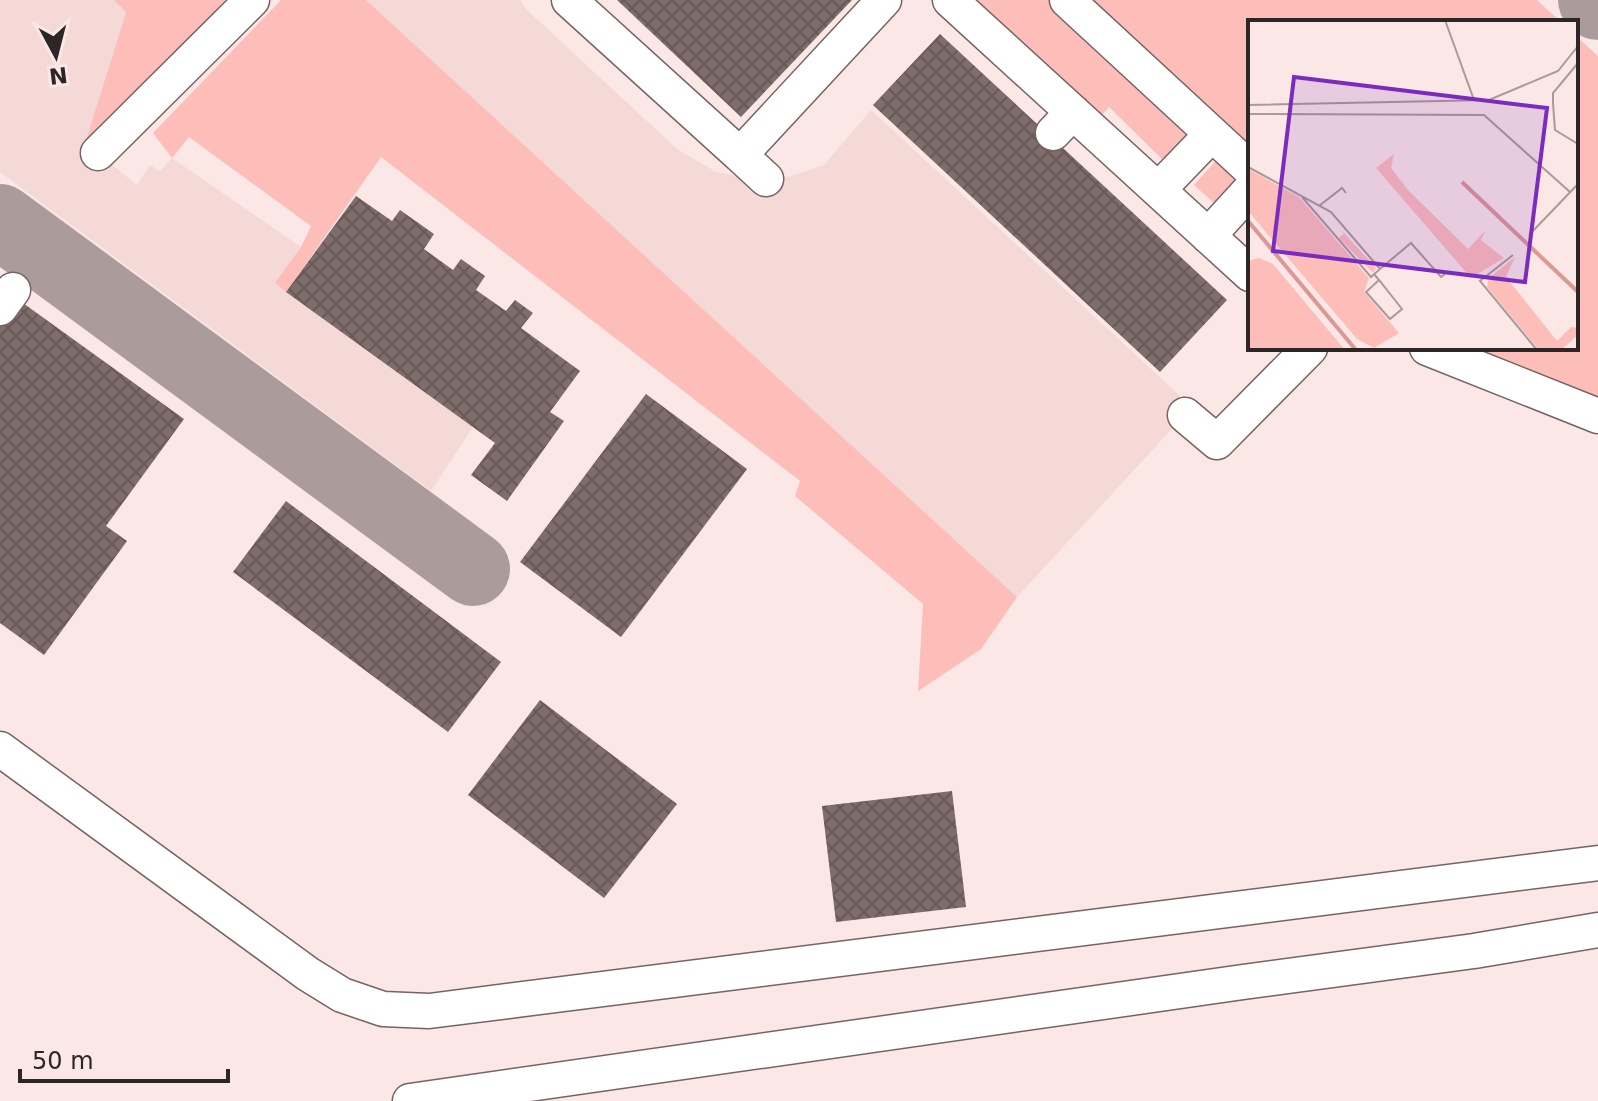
<svg xmlns="http://www.w3.org/2000/svg" width="1598" height="1101" font-family="'DejaVu Sans',sans-serif">
  <style>
    .built { fill: #f5d9d6 }
    .grass { fill: #fdbeba }
    .lines { fill: none; stroke-linecap: round; stroke-linejoin: round }
    .taxiway { stroke: #ab9c9b; stroke-width: 74 }
    .building { fill: url(#building-cross-hatch) }
    .minor-casing { stroke: #756463; stroke-width: 37 }
    .minor { stroke: #fff; stroke-width: 34 }
    .inset-river { fill: none; stroke: #db9894; stroke-width: 4 }
    .inset-road { fill: none; stroke: #a99a99; stroke-width: 2 }
    .view { fill: #7b2cbf; fill-opacity: 0.15; stroke: #7b2cbf; stroke-width: 4 }
    .inset-edge { fill: none; stroke: #2d2626; stroke-width: 4 }
  </style>
  <defs>
    <pattern id="building-cross-hatch" width="8" height="8" patternUnits="userSpaceOnUse" patternTransform="scale(2)"><rect width="8" height="8" fill="#7f6d6c"/><path d="M0 0l8 8M0 8l8-8" fill="none" stroke="#685959"/></pattern>
  </defs>
  <rect width="100%" height="100%" fill="#fbe7e5"/>
  <!-- built -->
  <path class="built" d="M0,0H114L126,11L85,143L137,185L150,165L160,171L172,158L301,247L276,283L286,292L473,427L431,491L0,172Z
    M366,0H520L527,10L677,149L716,172L755,180L791,176L824,165L871,110L1192,407L1017,597Z"/>
  <!-- grass -->
  <path class="grass" d="M114,0H225L200,28L85,143L126,12Z
    M281,0H366L1017,597L981,649L918,691L923,604L795,496L800,481L381,157L286,292L275,283L301,247L311,226L189,137L172,158L153,133Z
    M966,0H1054L1197,131L1168,165L1109,107L1098,119Z
    M1088,0H1537L1561,22H1250V147Z
    M1576,36L1598,56V403L1472,348H1576Z
    M1222,154L1243,172L1214,203L1194,185Z"/>
  <g class="lines">
    <!-- taxiway -->
    <path class="taxiway" d="M1595,0L1598,3
      M0,221L473,569"/>
  </g>
  <!-- building -->
  <path class="building" d="M617,0H852L741,117Z
    M940,34L1227,300L1160,372L873,105Z
    M356,196L392,221L400,210L434,234L424,249L453,270L461,259L485,276L476,290L506,311L515,300L533,313L521,328L580,371L550,412L564,421L507,501L471,475L495,443L286,292Z
    M16,298L184,419L106,526L127,541L44,655L0,623V320Z
    M646,394L747,469L621,637L520,562Z
    M286,501L501,662L448,732L233,572Z
    M540,700L677,804L604,898L468,795Z
    M952,791L966,907L836,922L822,806Z"/>
  <g class="lines">
    <!-- minor casing -->
    <g class="minor-casing">
      <path id="minor" d="M569,0L740,155L884,0
        M950,0L1250,274
        M1067,0L1250,169
        M1053,133L1073,112
        M98,153L252,0
        M740,155L766,179
        M1158,190L1212,134
        M1208,236L1250,190
        M0,308L13,290
        M1427,348L1598,416
        M1185,415L1217,442L1310,348
        M0,749L308,974L342,995L383,1009L429,1011L1598,863
        M410,1101L1243,982L1474,951L1598,930"/>
    </g>
    <!-- minor -->
    <use href="#minor" class="minor"/>
  </g>
  <!-- overview -->
  <g transform="translate(1248 20)">
    <rect width="330" height="330" fill="#fbe7e5"/>
    <path d="M146,134L143,148L160,170L220,229L238,210L233,220L256,238L223,258L128,148ZM0,149L51,177L121,258L116,272L151,313L126,328L109,319L0,191ZM96,213L128,248L125,253L91,218ZM267,237L258,257L309,321L323,307L330,308V315L313,330H291L239,267L241,258ZM11,238L25,244L97,330H0V241Z" fill="#fdbeba"/>
    <path class="inset-river" d="M214,162L330,272M0,201L108,330"/>
    <path class="inset-road" d="M197,0L226,80M330,43L305,73V83L307,110L330,124M0,85L241,80L310,51L330,26M0,94L236,95L322,172M0,147L83,192L132,249L123,257L54,177M71,186L94,168L98,173M281,215L330,164M265,235L232,261L289,330M132,249L163,223L193,257L197,254M126,254L131,260L154,289L142,299L118,272L131,260"/>
    <path class="view" d="M46,57L299,88L277,262L25,231Z"/>
    <rect width="330" height="330" class="inset-edge"/>
  </g>
  <!-- north arrow -->
  <g transform="translate(56 56) rotate(173)" stroke="#fbe7e5" stroke-width="6" paint-order="stroke">
  <path d="M0-6L14 30L0 20L-14 30Z" fill="#2d2626"/>
  <text y="-12" font-size="22" font-weight="bold" text-anchor="middle" fill="#2d2626">N</text>
  </g>
  <!-- scale -->
  <path d="M20 1069v12h208v-12" fill="none" stroke="#2d2626" stroke-width="4"/>
  <text x="32" y="1069" font-size="24" fill="#2d2626" stroke="#fbe7e5" stroke-width="6" paint-order="stroke">50 m</text>
</svg>
